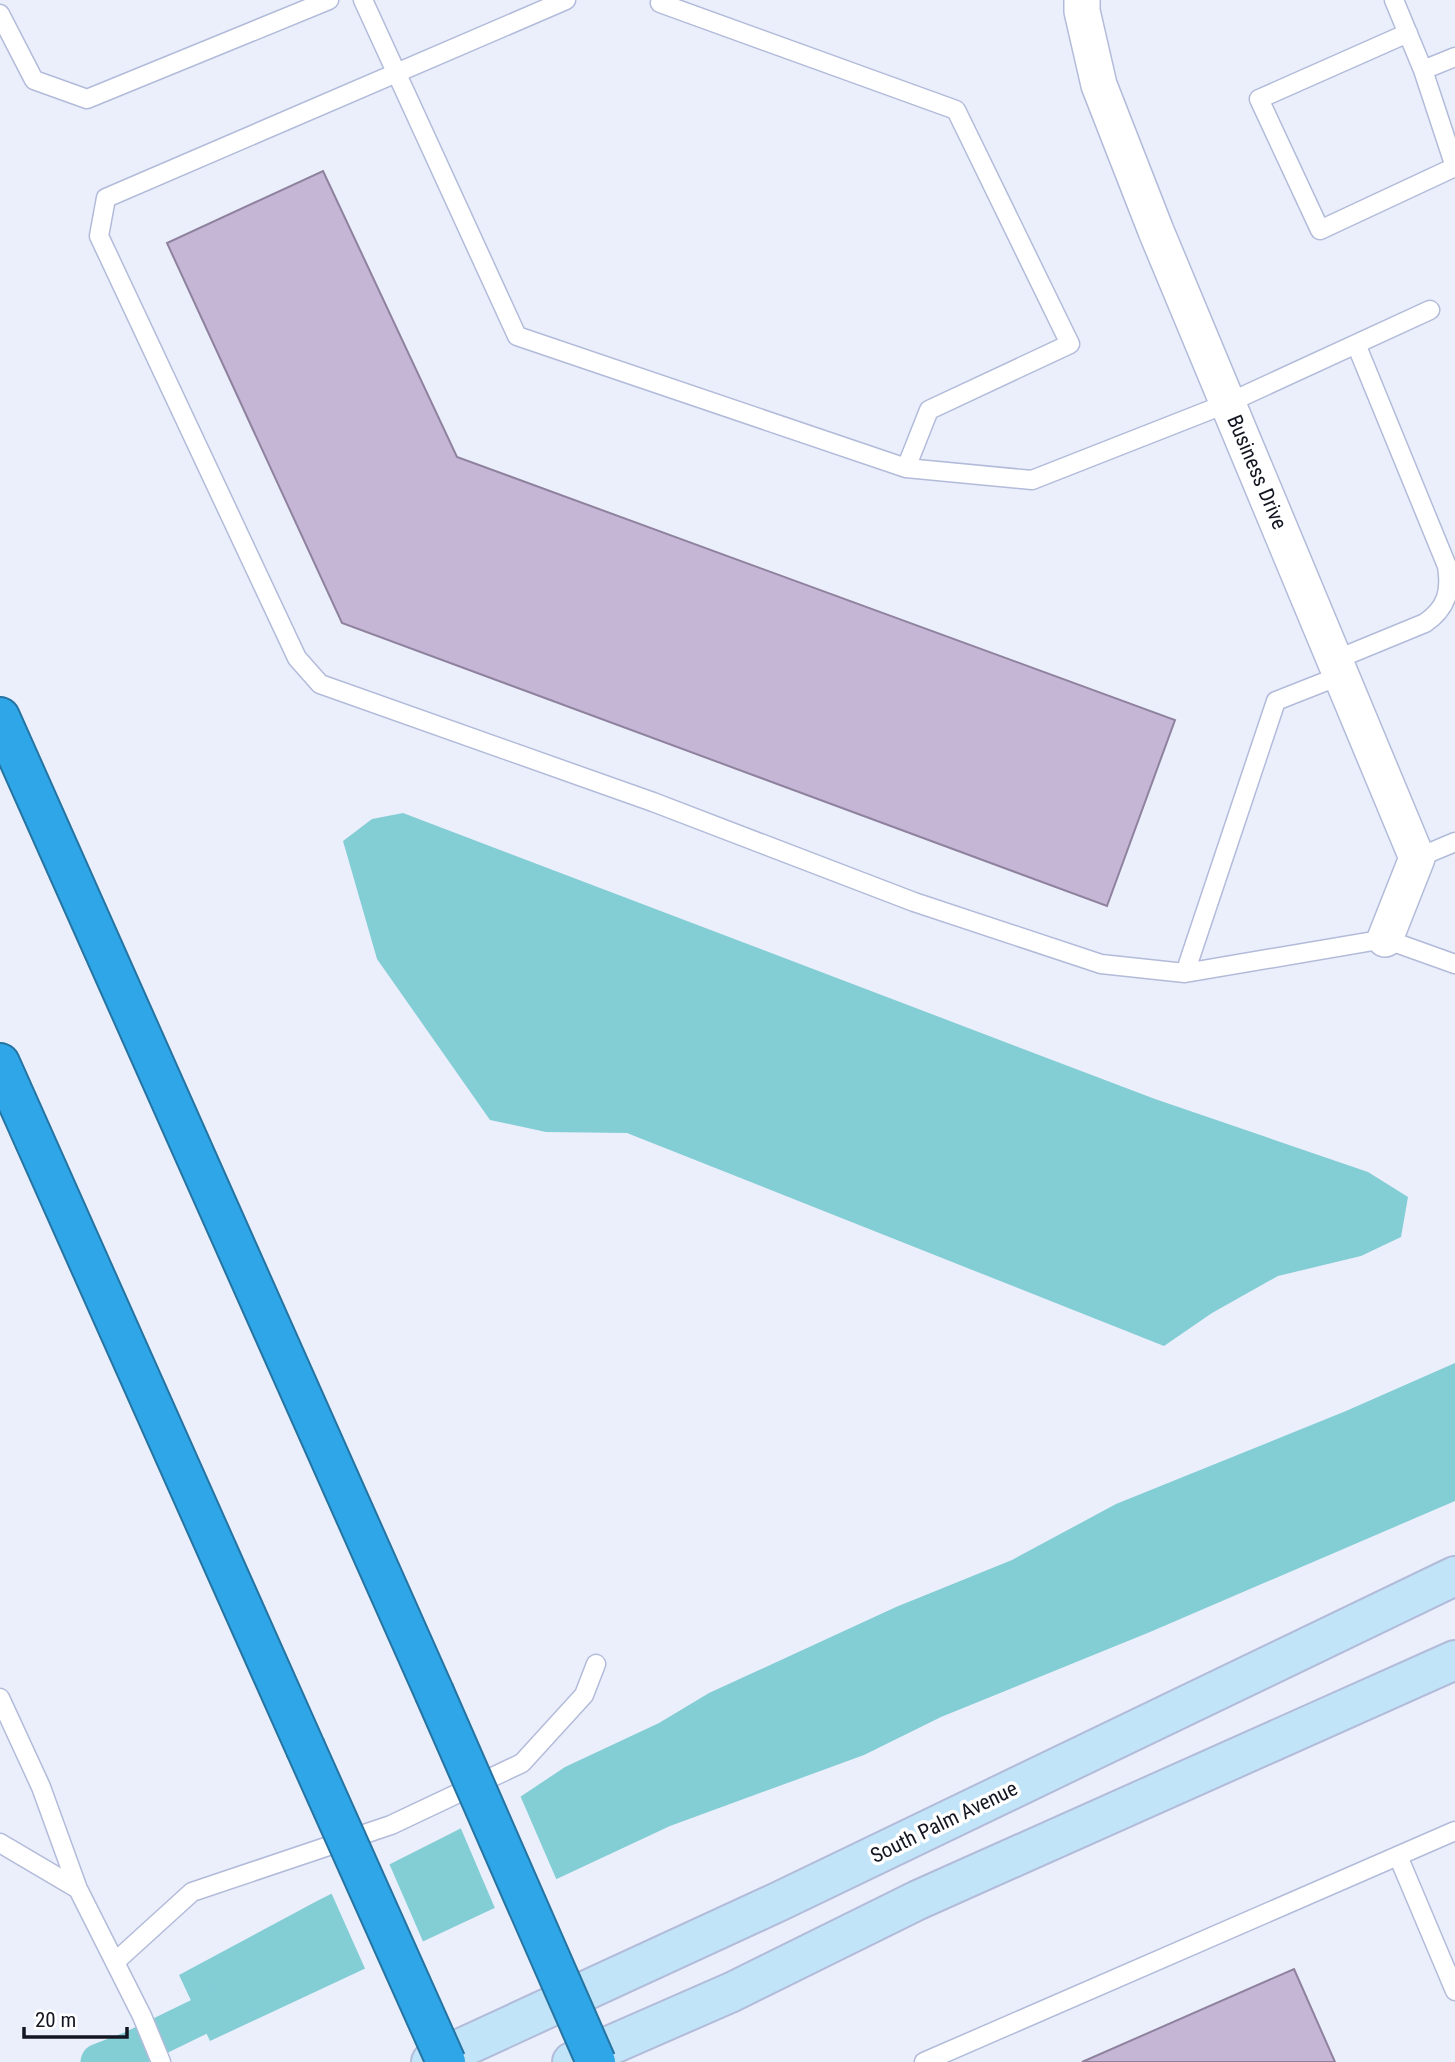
<svg xmlns="http://www.w3.org/2000/svg" width="1455" height="2062" font-family="'Roboto Condensed',sans-serif">
  <style>
    .water { fill: #83cdd5 }
    .pier { fill: #ebeffc }
    .lines { fill: none; stroke-linecap: round; stroke-linejoin: round }
    .canal { stroke: #83cdd5; stroke-width: 37 }
    .building { fill: #c4b6d4; stroke: #8f829e; stroke-width: 2 }
    .lane-casing { stroke: #b2bbd9; stroke-width: 21 }
    .street-casing { stroke: #b2bbd9; stroke-width: 38 }
    .secondary-casing { stroke: #b2bbd9; stroke-width: 42 }
    .highway-casing { stroke: #2574a2; stroke-width: 42 }
    .lane { stroke: #fff; stroke-width: 18 }
    .street { stroke: #fff; stroke-width: 35 }
    .secondary { stroke: #c1e4f8; stroke-width: 38 }
    .highway { stroke: #2fa6e7; stroke-width: 38 }
    .highway-bridge-casing { stroke: #2574a2; stroke-width: 42; stroke-linecap: butt }
    .highway-bridge { stroke: #2fa6e7; stroke-width: 38 }
    .labels { text-anchor: middle; stroke-width: 7; stroke-linejoin: round; paint-order: stroke }
    .street-label { font-size: 21px; fill: #131621; stroke: #fff }
  </style>
  <rect width="100%" height="100%" fill="#ebeffc"/>
  <!-- water -->
  <path class="water" d="M403,813L1155,1099L1368,1172L1408,1197L1401,1237L1361,1256L1278,1276L1212,1313L1164,1346L627,1133L546,1132L490,1120L377,959L343,841L372,819Z
    M1455,1363V1501L1150,1632L941,1717L864,1755L670,1826L210,2041L179,1975L317,1901L511,1803L565,1767L659,1723L709,1693L896,1607L1012,1560L1116,1504L1346,1411Z"/>
  <!-- pier -->
  <path class="pier" d="M519,1793L558,1883L497,1913L459,1824Z
    M388,1861L425,1946L367,1973L330,1890Z"/>
  <g class="lines">
    <!-- canal -->
    <path class="canal" d="M99,2062L133,2049L244,1995"/>
  </g>
  <!-- building -->
  <path class="building" d="M323,171L457,457L1175,720L1107,906L342,623L167,243Z
    M1294,1969L1335,2062H1082Z"/>
  <g class="lines">
    <!-- lane casing -->
    <g class="lane-casing">
      <path id="lane" d="M363,0L517,336L906,468L929,410L1070,344L956,110L660,3L662,0
        M566,0L106,198L99,236L297,658L320,684L653,802L914,902L1101,964L1185,973L1385,939L1455,964
        M1394,0L1423,70L1455,167L1320,230L1259,99L1408,33
        M0,14L34,80L87,99L329,0
        M1423,70L1455,57
        M906,468L1032,480L1228,403L1430,310
        M1335,660L1425,623C1447,608 1451,591 1447,566L1356,344
        M1417,858L1455,842
        M1185,973L1276,701L1342,675
        M0,1698L41,1787L78,1889
        M0,1843L78,1889L142,2016L161,2062
        M1398,1856L1455,1991
        M115,1962L192,1892L391,1825L522,1763L584,1695L596,1664
        M924,2062L1455,1831"/>
    </g>
    <!-- street casing -->
    <g class="street-casing">
      <path id="street" d="M1082,0V11L1099,85L1156,231L1417,858L1385,939"/>
    </g>
    <!-- secondary casing -->
    <g class="secondary-casing">
      <path id="secondary" d="M431,2062L780,1901L1455,1576
        M572,2062L732,1992L918,1900L1455,1660"/>
    </g>
    <!-- highway casing -->
    <g class="highway-casing">
      <path id="highway" d="M0,717L434,1692
        M0,1063L305,1747"/>
    </g>
    <!-- lane -->
    <use href="#lane" class="lane"/>
    <!-- street -->
    <use href="#street" class="street"/>
    <!-- secondary -->
    <use href="#secondary" class="secondary"/>
    <!-- highway -->
    <use href="#highway" class="highway"/>
    <!-- highway-bridge casing -->
    <g class="highway-bridge-casing">
      <path id="highway-bridge" d="M434,1692L596,2062
        M305,1747L446,2062"/>
    </g>
    <!-- highway-bridge -->
    <use href="#highway-bridge" class="highway-bridge"/>
  </g>
  <g class="labels">
    <!-- street labels -->
    <g class="street-label">
      <text transform="translate(1257 472) rotate(67)" y="7">Business Drive</text>
      <text transform="translate(944 1822) rotate(-26)" y="7">South Palm Avenue</text>
    </g>
  </g>
  <!-- scale -->
  <path d="M24 2027v10h103v-10" fill="none" stroke="#131621" stroke-width="3.5"/>
  <text x="35" y="2027" font-size="21" fill="#131621" stroke="#ffffff" stroke-width="5" paint-order="stroke">20 m</text>
</svg>
